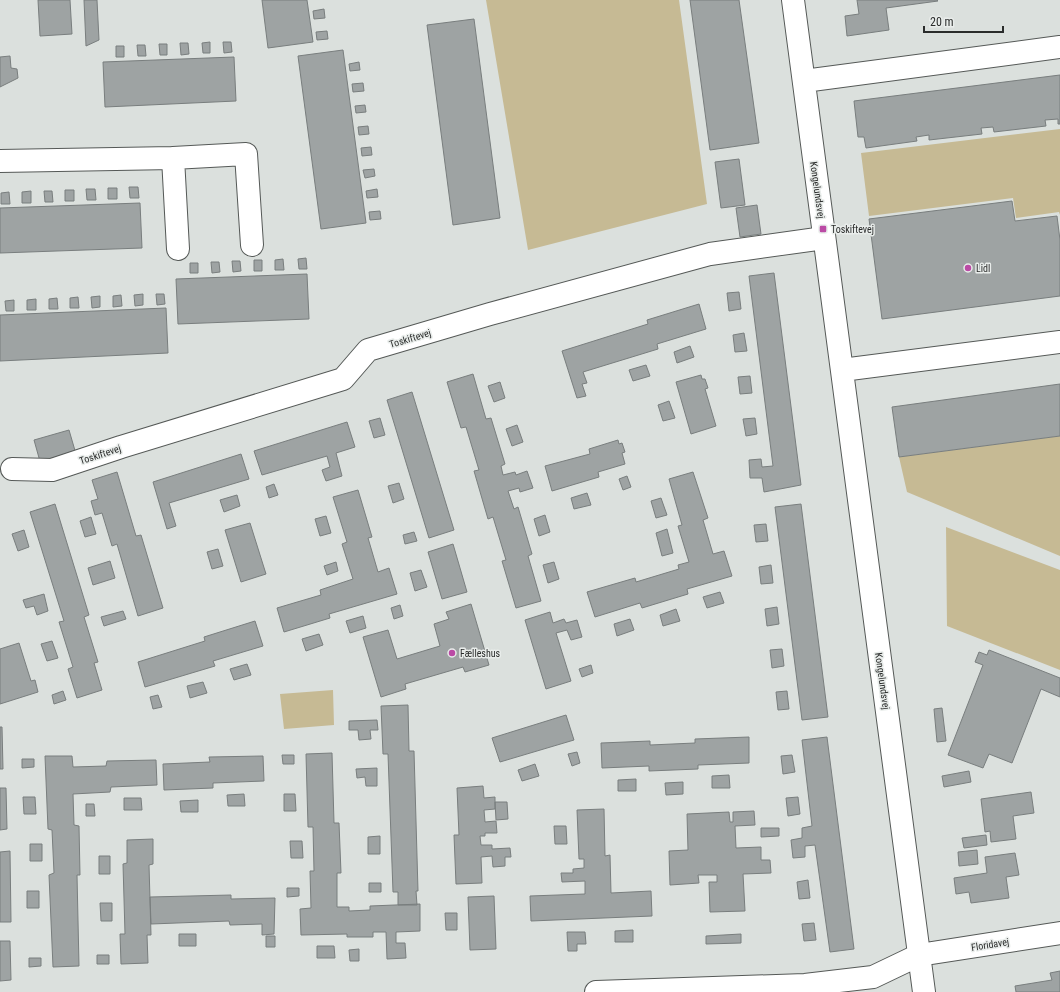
<svg xmlns="http://www.w3.org/2000/svg" width="1060" height="992" font-family="'Roboto Condensed',sans-serif">
  <style>
    .green { fill: #c6ba94 }
    .building { fill: #9ea3a3; stroke: #797e7e }
    .lines { fill: none; stroke-linecap: round; stroke-linejoin: round }
    .minor-casing { stroke: #555957; stroke-width: 24 }
    .minor { stroke: #fff; stroke-width: 22 }
    .poi-dot { fill: #bb4aa5; stroke: #e9edeb; stroke-width: 1.5 }
    .labels { text-anchor: middle; stroke-width: 3; stroke-linejoin: round; paint-order: stroke }
    .street-label { font-size: 10px; fill: #2a2c2b; stroke: #e9edeb }
    .poi-label { font-size: 10px; fill: #2a2c2b; stroke: #e9edeb; text-anchor: start }
  </style>
  <rect width="100%" height="100%" fill="#dbe0dd"/>
  <!-- green -->
  <path class="green" d="M486,0H679L707,204L528,250Z
    M1060,129V215L1059,212L1016,218L1013,198L869,216L861,153Z
    M1060,436V556L907,492L899,457Z
    M946,527L1060,570V670L947,626Z
    M333,690L334,725L284,729L280,694Z"/>
  <!-- building -->
  <path class="building" d="M38,0H70L72,34L40,36Z
    M84,0H97L99,40L86,46Z
    M262,0H307L313,42L268,48Z
    M690,0H739L759,143L710,150Z
    M857,0H937L938,1L886,8L889,30L847,36L845,16L859,14Z
    M324,9L325,18L314,19L313,11Z
    M474,19L500,218L453,225L427,25Z
    M327,31L328,39L317,40L316,32Z
    M210,42V53H203L202,43Z
    M223,42H231L232,52L224,53Z
    M180,43H188L189,54L181,55Z
    M159,44H167V55H160Z
    M137,45H145L146,56H138Z
    M116,46H124V57H116Z
    M343,50L366,223L321,229L298,56Z
    M10,56L11,68L17,69L18,78L0,87V57Z
    M234,57L236,101L105,107L103,62Z
    M359,62L360,70L350,71L349,64Z
    M1060,75V124H1058V119L1045,120L1046,126L994,132L993,127L981,128L982,134L929,140V135L916,137L917,141L866,148L864,137H858L854,101Z
    M363,83L364,91L353,92L352,84Z
    M365,105L366,112L356,113L355,106Z
    M368,126L369,134L359,135L358,127Z
    M371,147L372,155L362,156L361,148Z
    M739,159L745,205L721,208L715,162Z
    M374,169L375,176L365,178L363,170Z
    M129,187H138L139,198H130Z
    M108,188H117V199H108Z
    M86,189H95L96,200H87Z
    M377,189L378,197L367,198L366,191Z
    M65,190H74V201H65Z
    M31,191V203H22V192Z
    M44,191H52L53,202H45Z
    M9,192L10,204H1V193Z
    M1012,201L1015,221L1057,216L1060,240V296L882,319L869,219Z
    M140,203L142,248L0,253V208Z
    M757,205L761,234L740,237L736,208Z
    M380,211L381,219L370,220L369,212Z
    M306,258L307,269H299L298,259Z
    M283,259L284,270H275V260Z
    M254,260H262V271H254Z
    M232,261H240L241,271L233,272Z
    M211,262H219L220,272L212,273Z
    M190,263H198V273H190Z
    M774,273L801,485L764,492L762,478H750L749,460L761,459L762,467L773,466L749,276Z
    M307,274L309,319L178,324L176,279Z
    M739,292L741,309L729,311L727,293Z
    M143,294V305L135,306L134,295Z
    M156,294H164L165,304L157,305Z
    M121,295L122,306L113,307V296Z
    M100,296V307L92,308L91,297Z
    M78,297L79,308H70V298Z
    M57,298L58,309H49V299Z
    M36,299V310H27V300Z
    M14,300V311H6L5,301Z
    M699,304L706,329L657,344L658,349L583,372L587,383L582,384L586,396L577,398L562,351L648,324L647,320Z
    M166,308L168,353L0,361V315Z
    M744,333L747,351L735,352L733,335Z
    M690,346L694,357L677,363L674,352Z
    M646,365L650,376L633,381L629,370Z
    M473,374L486,419L491,418L505,464L501,466L503,475L515,472L516,475L527,471L533,488L520,492L519,488L508,491L514,509L518,507L532,554L528,556L541,601L516,608L502,561L506,560L493,517L488,519L474,471L479,470L466,427L461,428L447,382Z
    M701,375L702,379H705L708,388L705,389L716,426L691,434L676,382Z
    M750,376L752,393L740,394L738,377Z
    M500,382L505,398L494,402L488,386Z
    M1060,384V436L899,457L892,407Z
    M412,392L454,530L429,538L387,400Z
    M669,401L675,418L663,421L658,405Z
    M380,418L385,435L374,438L369,421Z
    M755,418L757,434L746,436L743,419Z
    M347,422L355,447L336,453L342,476L326,481L322,470L330,467L327,456L262,475L254,451Z
    M517,425L523,442L512,446L506,429Z
    M69,430L76,454L41,465L34,440Z
    M618,440L619,444L622,443L625,452L622,453L625,464L598,472L599,477L552,491L545,466L590,454L589,449Z
    M241,454L249,479L169,503L176,526L167,529L153,482Z
    M117,472L136,536L141,535L163,608L138,616L117,544L112,546L102,513L95,515L91,501L98,499L92,480Z
    M693,472L708,518L703,520L713,554L724,551L732,576L687,589L688,594L642,608L640,603L595,617L587,592L635,578L636,582L679,569L678,565L689,562L678,526L682,525L669,479Z
    M627,476L631,487L623,490L619,479Z
    M399,483L404,499L393,503L388,486Z
    M274,484L278,495L269,498L266,487Z
    M358,490L372,537L368,538L378,572L389,568L397,594L329,614L330,618L284,632L277,608L321,595L320,590L353,579L342,544L347,542L333,497Z
    M587,493L591,505L574,509L571,498Z
    M237,495L240,506L224,512L220,500Z
    M661,498L667,515L656,518L651,501Z
    M55,504L89,615L84,617L98,662L94,663L102,690L77,698L68,669L73,667L59,622L64,621L30,512Z
    M801,504L828,717L802,720L775,507Z
    M545,515L550,532L539,536L534,519Z
    M326,516L331,533L320,536L315,519Z
    M91,517L96,534L85,537L80,521Z
    M250,523L266,574L241,582L225,530Z
    M766,524L768,541L756,542L754,525Z
    M667,529L673,553L662,556L656,533Z
    M24,530L29,547L18,551L12,534Z
    M414,532L417,541L405,544L403,535Z
    M453,544L467,592L442,599L428,552Z
    M218,549L223,566L212,569L207,552Z
    M110,561L115,578L93,585L88,568Z
    M336,562L338,571L327,575L324,566Z
    M554,562L559,579L548,583L543,565Z
    M771,565L773,583L761,584L759,567Z
    M421,570L427,587L415,591L410,573Z
    M720,592L724,603L707,608L703,597Z
    M44,594L48,611L37,615L34,606L26,608L23,600Z
    M471,604L489,665L465,672L463,667L405,684L406,689L381,697L363,637L388,630L397,659L440,646L434,624L449,619L446,612Z
    M400,605L403,616L394,619L391,608Z
    M777,607L779,624L767,626L765,609Z
    M676,609L680,621L663,626L660,615Z
    M123,611L126,619L104,626L101,617Z
    M550,612L553,623L564,619L566,623L577,620L582,637L571,640L567,630L556,633L571,681L546,689L525,620Z
    M363,616L366,628L350,633L346,621Z
    M630,619L634,630L617,636L614,624Z
    M255,621L263,646L213,661L215,666L145,687L138,662L205,641L204,637Z
    M319,634L323,645L306,651L302,639Z
    M52,641L58,658L47,661L41,644Z
    M19,643L31,681L35,680L38,692L0,704V649Z
    M782,649L784,666L772,668L770,650Z
    M989,650L1060,678V697L1041,689L1012,763L989,754L983,768L948,755L983,665L975,662L979,652L987,655Z
    M247,664L251,675L234,680L230,669Z
    M591,665L593,673L582,677L579,669Z
    M203,682L207,693L190,698L187,686Z
    M63,691L66,700L54,704L52,695Z
    M787,691L789,709L778,710L776,692Z
    M158,695L162,707L153,709L150,697Z
    M408,705L409,751H414L418,891H416L417,905H398V892H393L388,754H383L381,706Z
    M942,708L946,741L937,742L934,709Z
    M566,715L574,740L500,762L492,738Z
    M377,720L378,730H370L371,739L359,740L358,730H349V721Z
    M0,727H2L3,769H0Z
    M749,737V763L698,765V769L649,771V766L602,768L601,743L650,741V745L695,743V739Z
    M827,737L854,949L830,952L815,845L805,846V857L793,858L791,840L802,838V828L812,826L802,740Z
    M577,752L580,763L572,766L568,754Z
    M332,753L334,823H339L341,873H337V907H349V911L370,910V906L420,904V931L396,932V943H405L406,958L387,959L386,932H373V937H347V934L301,935L300,909L311,908L310,871H314L313,827H308L306,754Z
    M282,755H294V764H283Z
    M792,755L795,772L783,774L781,756Z
    M45,756H72L73,767L106,766L107,761L156,760L157,785L111,787L110,792L73,794L74,825L79,826L80,875H77L79,966L53,967L49,875L54,873L52,830L48,829Z
    M263,756L264,781L213,783V788L164,790L163,764L210,762L209,757Z
    M22,759H34V767L22,768Z
    M535,764L539,776L522,781L518,770Z
    M377,768V786H366L365,777L357,778L356,769Z
    M969,771L971,782L944,787L942,776Z
    M729,775L730,788H712V776Z
    M636,779V791H618V780Z
    M683,782V794L666,795L665,783Z
    M483,786L484,798L495,797V809L484,810L485,822L496,821L497,833H485V836H480L481,845H492V849L510,848L511,857H505V866L493,867L492,856L481,857L482,883L456,884L454,835H459L457,788Z
    M0,788H6L7,829L0,830Z
    M1031,792L1034,813L1013,816L1016,839L991,842L990,831L985,832L981,799Z
    M244,794L245,806H228L227,795Z
    M284,794H295L296,811H284Z
    M23,797H35L36,814H24Z
    M798,797L800,814L788,816L786,798Z
    M124,798H141L142,810H124Z
    M198,800V812H181L180,801Z
    M495,802H507L508,819L496,820Z
    M86,804H94L95,816H86Z
    M604,809L605,856L610,855L611,893L651,891L652,916L531,921L530,896L585,894V881L562,882L561,873H573V869L584,868V859H579L577,810Z
    M754,811L755,825L735,826L736,848L761,847V860H770L771,873L743,874L745,911L710,912L709,882H717V875H698L699,883L670,885L669,851L688,850L687,814L729,812L730,822H733V812Z
    M554,826H566L567,844H555Z
    M761,828H779V836L761,837Z
    M986,835L987,845L964,848L962,838Z
    M380,836V854H368V837Z
    M153,839V864L149,865L151,935H147L148,963L121,964L120,934H125L123,864L127,863V840Z
    M290,841H302L303,858H291Z
    M30,844H42V861H30Z
    M977,850L978,864L959,866L958,852Z
    M10,851L11,922H0V852Z
    M1015,853L1019,875L1006,877L1009,898L971,903L969,892L956,894L954,878L987,873L985,857Z
    M99,856H110V874H99Z
    M808,880L810,898L799,899L797,882Z
    M369,883H381V892H369Z
    M287,888H299V896L287,897Z
    M27,891H39V908H27Z
    M231,895V899L275,898L274,934L262,935V924L230,925L229,921L151,924L150,897Z
    M494,896L496,949L470,950L468,897Z
    M100,903H112V921H101Z
    M445,913H457V930H446Z
    M814,923L816,940L804,941L802,924Z
    M633,930V942H615V931Z
    M567,932H585L586,944H577V951H568Z
    M179,934H196V946H179Z
    M741,934V943L706,944V936Z
    M266,936H275V947H266Z
    M0,941H10L11,980L0,981Z
    M317,946H334L335,958H317Z
    M359,949V961H350L349,950Z
    M97,955H109V964H97Z
    M29,958H41V966L29,967Z
    M1060,971V992H1016L1015,986L1052,980L1050,973Z"/>
  <g class="lines">
    <!-- minor casing -->
    <g class="minor-casing">
      <path id="minor" d="M793,0L924,992
        M804,81L1060,47
        M173,158L178,249
        M0,161L173,158L246,154L252,245
        M842,370L1060,342
        M12,469L52,470L121,447L343,379L368,350L490,314L710,254L824,238
        M596,992L805,985L873,977L919,955L1060,933"/>
    </g>
    <!-- minor -->
    <use href="#minor" class="minor"/>
  </g>
  <!-- markers -->
  <g class="poi-dot">
    <rect x="819" y="225" width="8" height="8" rx="2"/>
    <circle cx="968" cy="268" r="4"/>
    <circle cx="452" cy="653" r="4"/>
  </g>
  <g class="labels">
    <!-- street labels -->
    <g class="street-label">
      <text transform="translate(818 190) rotate(82)" y="4">Kongelundsvej</text>
      <text transform="translate(410 338) rotate(-17)" y="4">Toskiftevej</text>
      <text transform="translate(100 454) rotate(-18)" y="4">Toskiftevej</text>
      <text transform="translate(883 681) rotate(82)" y="4">Kongelundsvej</text>
      <text transform="translate(990 944) rotate(-9)" y="4">Floridavej</text>
    </g>
    <!-- poi labels -->
    <g class="poi-label">
      <text x="831" y="233">Toskiftevej</text>
      <text x="976" y="272">Lidl</text>
      <text x="460" y="657">Fælleshus</text>
    </g>
  </g>
  <!-- scale -->
  <path d="M924 26v6h79v-6" fill="none" stroke="#2a2c2b" stroke-width="2"/>
  <text x="930" y="26" font-size="12" fill="#2a2c2b" stroke="#e9edeb" stroke-width="3" paint-order="stroke">20 m</text>
</svg>
